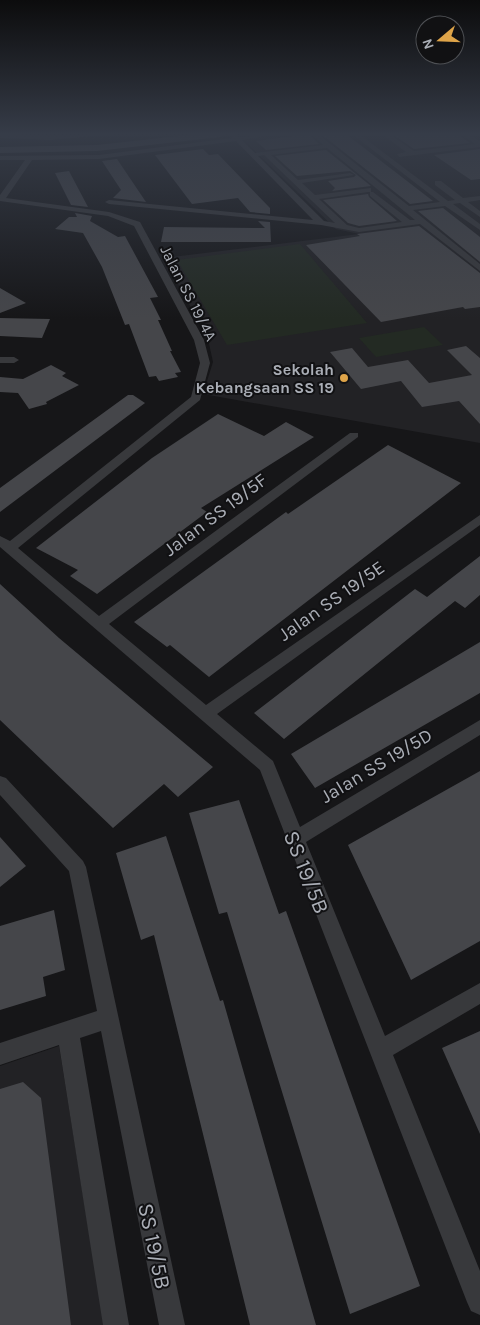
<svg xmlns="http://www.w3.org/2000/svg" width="480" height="1325" font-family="Karla,sans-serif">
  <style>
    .built { fill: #222225 }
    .green { fill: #232a23 }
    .building { fill: #45464a }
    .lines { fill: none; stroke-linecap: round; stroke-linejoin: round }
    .street { fill: #38393c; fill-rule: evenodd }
    .secondary { fill: #46484c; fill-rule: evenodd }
    .poi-dot { fill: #dea449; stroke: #111113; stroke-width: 2 }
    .labels { text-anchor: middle; stroke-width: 4; stroke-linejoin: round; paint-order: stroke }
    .far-street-label { font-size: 16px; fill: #aaaeb6; stroke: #111113 }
    .far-poi-label { font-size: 16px; font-weight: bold; fill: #aaaeb6; stroke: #111113; text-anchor: end }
    .street-label { font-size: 19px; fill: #aaaeb6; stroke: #111113 }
    .near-street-label { font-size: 22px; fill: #aaaeb6; stroke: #111113 }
  </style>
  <rect width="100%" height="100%" fill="#161618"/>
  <!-- built -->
  <path class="built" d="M248,134H477L480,136V443L203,394L213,362L208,339L164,258L359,234L336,229L238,135Z
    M59,1046L104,1325H0V1066Z"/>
  <!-- green -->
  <path class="green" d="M300,244L367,323L227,345L177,260Z
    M424,327L443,345L376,357L359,338Z"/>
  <!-- building -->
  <path class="building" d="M309,134L319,144L266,150L256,141Z
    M321,134H346L433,201L410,204Z
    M392,134H458L470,143L414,149Z
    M203,149L209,155L218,154L270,208V214L250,212L238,198L192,204L155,155Z
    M480,149V179L471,180L434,155Z
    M326,150L371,186L332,191L335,188L328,181L354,177L356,175L350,171L297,176L275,156Z
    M117,159L146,202L113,198L121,190L102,161Z
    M69,171L88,207L71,205L55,173Z
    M368,194L369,197L397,221L359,226L348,223L323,200Z
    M443,208L480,237V262L418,211Z
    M75,213L92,216L90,221L118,237L125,236L158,297L150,298L161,320H158L172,351H170L181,372L175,373L178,377L159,381L156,376L149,377L129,324L125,325L102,267L83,233L55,229L69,217H77Z
    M258,221L270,222L271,242H161L164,227L265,228Z
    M419,226L480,273V307L465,309L463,307L381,322L306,245L360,236L357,234Z
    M0,288L26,303L0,313Z
    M0,318L50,319L42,338L0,336Z
    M466,346L480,358V424L459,401L422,407L401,381L361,389L330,352L352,348L368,367L408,360L429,383L472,375L447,350Z
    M51,365L66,373L62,376L79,385L46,402L47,404L29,409L18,393L0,392V377L23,379Z
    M128,395H133L145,403L0,512V488Z
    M218,414L264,436L286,422L314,437L201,508L207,512L97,594L70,576L78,570L36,548L152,458Z
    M388,445L461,483L209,677L170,645L167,647L134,622L286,512L288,514Z
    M480,556V595L465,608L455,601L284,739L254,713L415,589L427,597Z
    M0,584L59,638L213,767L178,797L164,784L113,828L0,720Z
    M480,642V693L315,788L291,754Z
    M480,771V941L411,980L348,845Z
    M239,800L279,914L286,911L420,1286L350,1314L227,912L219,914L189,813Z
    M166,836L220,1001L223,1000L316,1325H250L154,935L141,940L116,853Z
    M0,837L26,866L0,887Z
    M54,910L65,970L43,977L46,996L0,1010V926Z
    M480,1031V1134L442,1048Z
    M23,1082L41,1098L71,1325H0V1089Z"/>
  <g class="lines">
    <!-- street -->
    <path class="street" d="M0,134L50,136L115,134L50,140L0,138Z
      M229,134H235L239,137L279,134L242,140L255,153L323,145L311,134H318L409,206L440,202L352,134H359L448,201L455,200L435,185V181H441L463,198L480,196V200L468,202L480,211V217L460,203L453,204L480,224V230L445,206L413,210L480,264V271L420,224L359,232L321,225L109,204L105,202L109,200L313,220L236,141L99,159L32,160L6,198L109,212L140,222L204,340L210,363L200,400L18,548L99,616L350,433H358V437L109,624L206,705L480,515V525L217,714L273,761L300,827L480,720V735L306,842L385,1036L480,983V1004L393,1055L480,1271V1315L471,1311L467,1302L290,847L285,840L286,837L260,770L0,547V536L10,541L191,397L200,363L194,340L134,226L108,216L0,201V195L25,160H0V156L99,155L232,138ZM327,148L415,220H410L373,192H370V196L402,222L359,228L347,225L319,199L368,192H371V188L315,195L302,183L354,175L350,173L298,180L271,155ZM264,155L335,223L324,221L258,156Z
      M382,134H389L414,151L475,144L461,134H468L480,141V147L399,157L397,154L406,152Z
      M0,357H14L19,360L14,363H0Z
      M0,776L6,778L83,861L86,867L185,1325H159L101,1031L80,1038L129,1325H103L59,1045L0,1065V1043L97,1011L69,871L0,795Z"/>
    <!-- secondary -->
    <path class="secondary" d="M197,134H225L220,137L97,151L0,153V147L97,145Z"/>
  </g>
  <!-- sky -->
  <linearGradient id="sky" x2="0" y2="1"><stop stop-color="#0c0c0d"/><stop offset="0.42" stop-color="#363c48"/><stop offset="1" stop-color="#363c48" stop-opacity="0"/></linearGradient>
  <rect width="480" height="319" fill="url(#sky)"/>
  <!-- markers -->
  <circle class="poi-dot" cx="344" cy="378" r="5"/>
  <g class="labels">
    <!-- far-street labels -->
    <g class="far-street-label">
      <text transform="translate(189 293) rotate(63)" y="6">Jalan SS 19/4A</text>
    </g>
    <!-- far-poi labels -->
    <g class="far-poi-label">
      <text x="334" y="375">Sekolah<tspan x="334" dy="18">Kebangsaan SS 19</tspan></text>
    </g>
    <!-- street labels -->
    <g class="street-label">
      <text transform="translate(215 514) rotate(-37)" y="7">Jalan SS 19/5F</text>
      <text transform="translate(331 600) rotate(-35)" y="7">Jalan SS 19/5E</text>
      <text transform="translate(376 765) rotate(-31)" y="7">Jalan SS 19/5D</text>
    </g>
    <!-- near-street labels -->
    <g class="near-street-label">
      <text transform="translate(307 872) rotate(68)" y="8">SS 19/5B</text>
      <text transform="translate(155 1246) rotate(78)" y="8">SS 19/5B</text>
    </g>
  </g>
  <!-- north arrow -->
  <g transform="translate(440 40) rotate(251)"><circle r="24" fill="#111113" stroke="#4e5054"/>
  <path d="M0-4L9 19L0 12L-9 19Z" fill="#dea449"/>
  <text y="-8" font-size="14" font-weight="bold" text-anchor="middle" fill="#aaaeb6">N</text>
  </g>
</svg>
